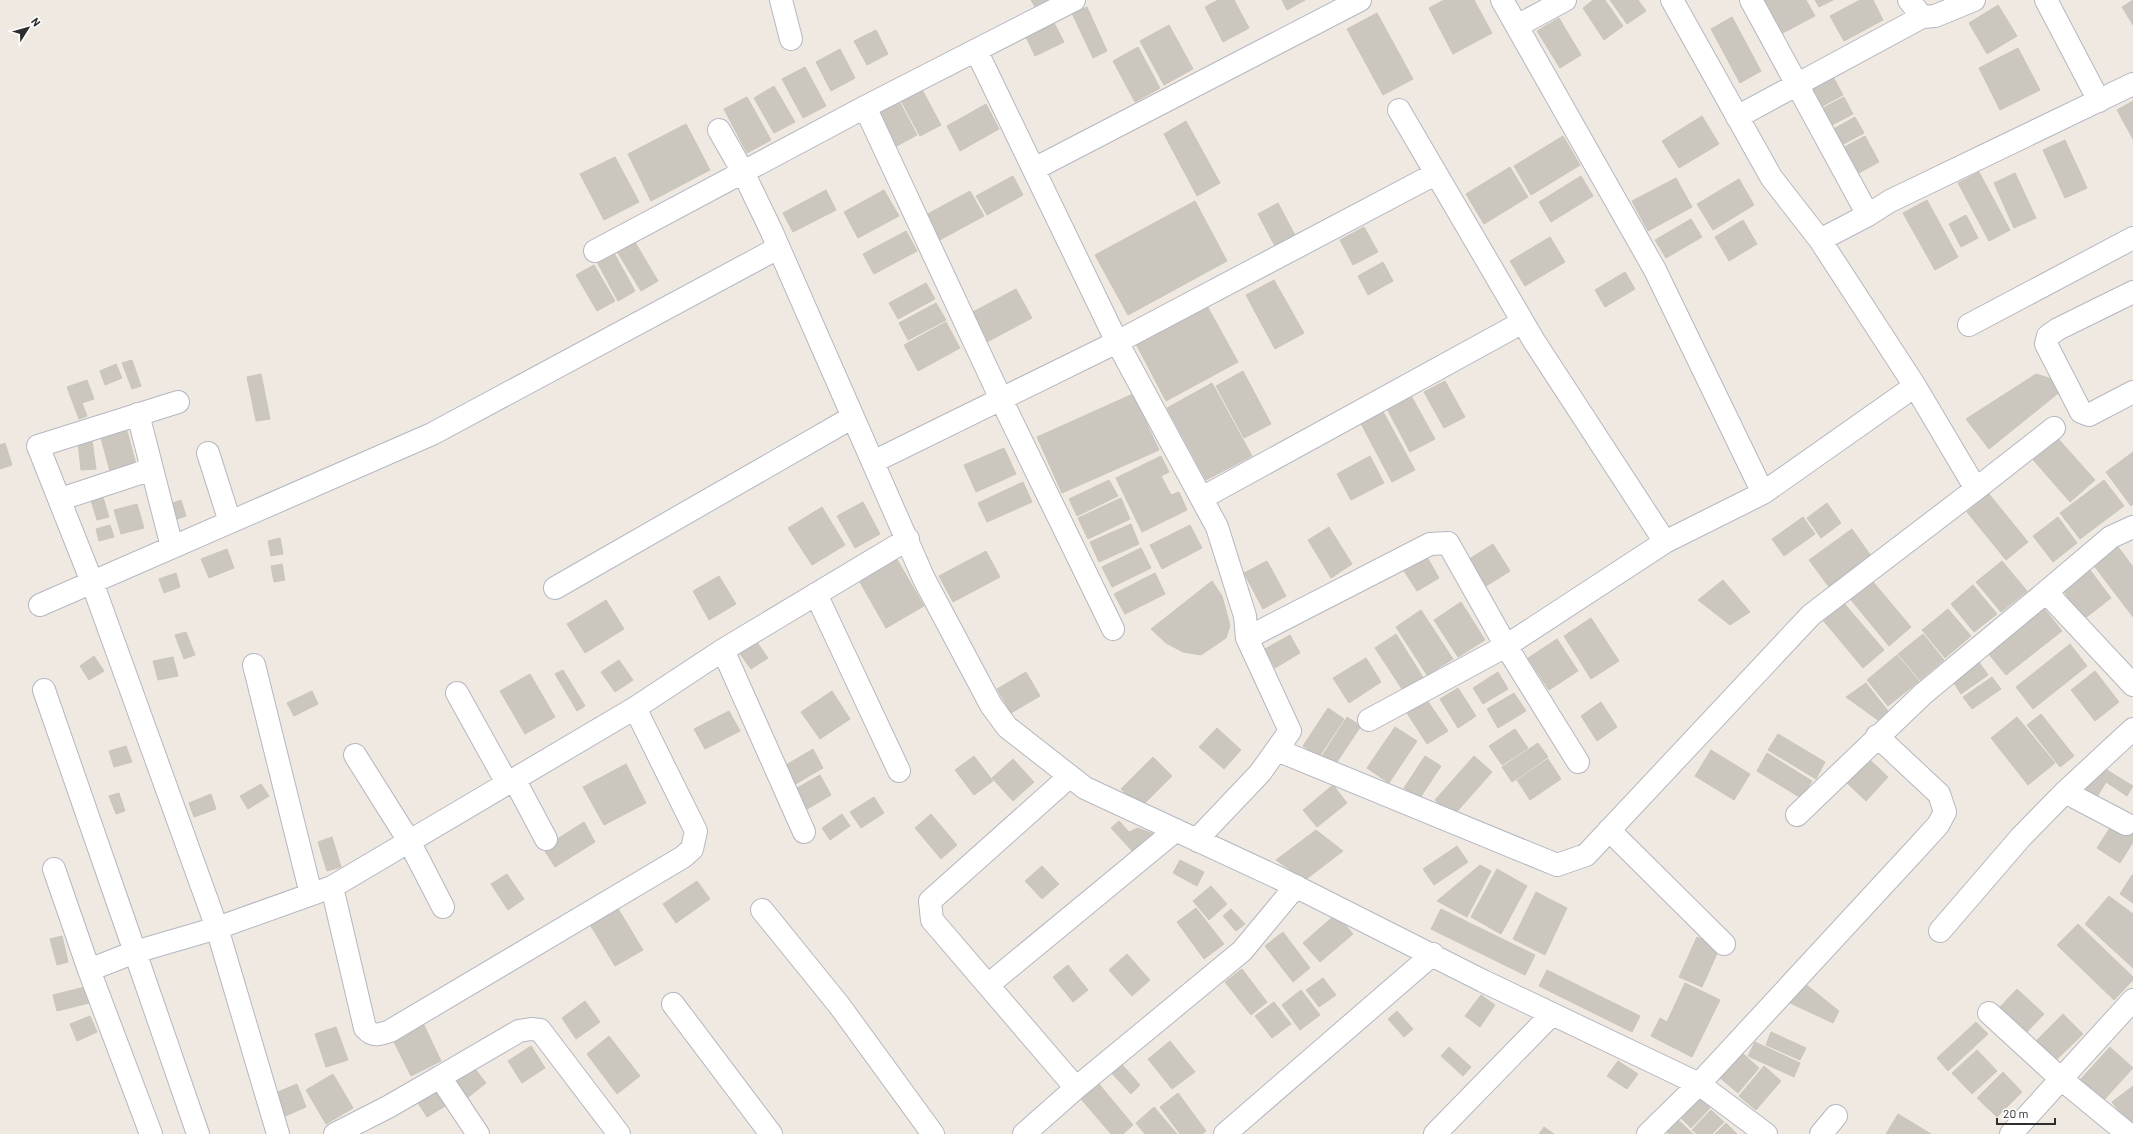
<svg xmlns="http://www.w3.org/2000/svg" width="2133" height="1134" font-family="Barlow,sans-serif">
  <style>
    .building { fill: #cbc7bf; stroke: #cbc5ba }
    .lines { fill: none; stroke-linecap: round; stroke-linejoin: round }
    .minor-casing { stroke: #b4b7c1; stroke-width: 24 }
    .minor { stroke: #fff; stroke-width: 22 }
  </style>
  <rect width="100%" height="100%" fill="#efe9e1"/>
  <!-- building -->
  <path class="building" d="M1031,0H1056L1039,14Z
    M1218,0H1234L1249,28L1223,42L1205,7Z
    M1282,0H1305L1287,10Z
    M1444,0H1474L1492,33L1453,54L1429,8Z
    M1593,0H1605L1623,26L1604,40L1583,8Z
    M1610,0H1638L1646,11L1627,24Z
    M1757,0H1806L1815,16L1777,36Z
    M1815,0H1833L1819,7Z
    M1860,0H1873L1883,20L1844,41L1830,16Z
    M2133,0V25L2122,7Z
    M1998,5L2017,36L1987,54L1969,23Z
    M1087,7L1107,51L1093,58L1072,13Z
    M1377,13L1413,79L1383,95L1347,29Z
    M1732,17L1761,71L1740,83L1711,29Z
    M1559,18L1581,55L1560,68L1537,31Z
    M1054,23L1064,42L1035,56L1026,37Z
    M1169,25L1193,69L1164,85L1140,41Z
    M876,30L888,54L867,65L854,41Z
    M1138,47L1160,88L1135,102L1113,61Z
    M2018,48L2040,90L2000,110L1979,68Z
    M840,49L855,78L831,91L816,62Z
    M805,67L826,106L803,118L782,79Z
    M1831,73L1843,95L1819,108L1807,86Z
    M774,86L795,122L774,133L754,98Z
    M920,86L941,125L920,136L899,97Z
    M747,97L771,140L747,153L724,109Z
    M1844,97L1853,114L1830,126L1821,109Z
    M898,99L917,135L895,147L876,111Z
    M2133,101V139L2117,110Z
    M986,104L999,129L960,151L947,126Z
    M1702,116L1719,144L1679,168L1662,141Z
    M1855,117L1864,133L1838,147L1830,131Z
    M1186,121L1220,183L1197,196L1164,134Z
    M686,124L710,170L651,201L628,154Z
    M1563,136L1580,165L1531,195L1514,166Z
    M1865,136L1879,162L1853,176L1839,150Z
    M2065,140L2087,188L2065,198L2043,150Z
    M615,157L639,202L604,220L580,174Z
    M1510,167L1528,197L1484,224L1466,194Z
    M1979,172L2010,230L1989,241L1958,183Z
    M2015,173L2036,218L2014,228L1994,183Z
    M1013,176L1023,195L987,215L976,196Z
    M1581,176L1593,196L1551,222L1539,202Z
    M1676,178L1692,207L1648,231L1632,201Z
    M1739,179L1754,205L1713,230L1697,204Z
    M826,190L836,210L793,232L783,213Z
    M884,190L899,216L858,238L844,212Z
    M970,191L984,216L938,241L924,216Z
    M1927,200L1958,257L1935,270L1903,213Z
    M1195,201L1227,261L1128,315L1095,255Z
    M1278,203L1296,237L1276,248L1258,214Z
    M1966,215L1978,238L1961,247L1949,224Z
    M1691,219L1702,237L1666,258L1655,240Z
    M1743,220L1757,244L1729,261L1715,237Z
    M1364,227L1378,252L1353,265L1340,240Z
    M906,231L917,251L874,274L863,254Z
    M632,237L658,281L641,291L615,248Z
    M1550,237L1565,262L1525,286L1510,261Z
    M614,253L635,291L618,301L597,262Z
    M1383,262L1393,281L1368,295L1358,276Z
    M594,265L615,301L597,311L576,275Z
    M1625,272L1635,289L1605,307L1595,290Z
    M1274,280L1304,333L1275,349L1246,295Z
    M926,283L935,299L898,319L889,303Z
    M1016,289L1032,318L987,342L971,313Z
    M936,303L946,320L908,340L899,323Z
    M1206,304L1238,362L1166,401L1135,342Z
    M946,322L960,348L918,371L904,345Z
    M132,360L141,386L132,389L122,363Z
    M116,364L122,378L105,385L100,371Z
    M1243,371L1271,424L1244,438L1216,386Z
    M261,374L270,419L256,421L247,377Z
    M2036,374L2052,379L2061,391L1989,449L1966,419Z
    M87,380L94,399L82,403L87,416L79,419L67,387Z
    M1445,381L1465,417L1444,428L1424,392Z
    M1212,383L1252,456L1206,480L1167,408Z
    M1409,392L1435,439L1410,452L1385,405Z
    M1133,394L1159,450L1062,493L1037,437Z
    M1381,408L1415,470L1392,482L1359,420Z
    M127,431L137,468L111,475L101,438Z
    M2054,434L2095,480L2070,502L2029,455Z
    M92,440L96,469L81,470L78,442Z
    M5,443L12,465L0,469V445Z
    M1004,448L1016,474L976,492L964,465Z
    M2133,452V504L2131,506L2106,472Z
    M1161,456L1169,472L1161,476L1171,495L1179,492L1187,510L1142,532L1116,478Z
    M1370,456L1384,483L1351,500L1337,474Z
    M1109,480L1118,496L1077,516L1069,499Z
    M2104,480L2124,506L2080,539L2060,513Z
    M1023,482L1032,502L987,522L978,503Z
    M102,494L109,517L97,520L90,497Z
    M1989,494L2028,542L2006,560L1967,512Z
    M1121,498L1130,519L1088,539L1078,518Z
    M181,500L186,516L172,521L167,505Z
    M863,502L880,534L855,548L837,516Z
    M1827,503L1841,523L1821,538L1807,518Z
    M137,504L144,528L121,534L114,510Z
    M822,507L845,545L812,565L788,528Z
    M1803,517L1815,534L1784,556L1772,539Z
    M2058,517L2077,543L2053,562L2033,536Z
    M1131,524L1139,544L1099,562L1090,542Z
    M110,525L114,537L99,541L96,529Z
    M1190,525L1202,548L1162,569L1150,545Z
    M1329,527L1352,564L1331,578L1308,540Z
    M1852,529L1871,556L1829,587L1809,560Z
    M280,538L283,554L271,556L268,541Z
    M1493,544L1510,571L1483,588L1466,561Z
    M2116,544L2133,567V617L2092,563Z
    M1141,548L1151,568L1112,587L1102,567Z
    M227,549L234,568L209,578L201,559Z
    M986,551L1000,577L953,602L939,576Z
    M895,556L924,606L886,628L857,577Z
    M1427,557L1439,578L1417,591L1404,571Z
    M1267,561L1286,596L1263,609L1244,573Z
    M2002,561L2027,591L2001,612L1976,582Z
    M282,564L285,580L274,582L271,566Z
    M2087,566L2111,598L2084,619L2060,586Z
    M176,573L180,587L164,593L159,579Z
    M1155,573L1165,594L1125,614L1114,594Z
    M719,576L736,604L709,620L693,591Z
    M1869,577L1911,627L1889,646L1847,595Z
    M1723,580L1750,612L1730,625L1698,600Z
    M1212,581L1222,596L1228,618L1230,626L1226,638L1201,655L1183,652L1166,643L1151,629Z
    M1973,585L1997,614L1974,632L1951,604Z
    M606,600L624,629L585,653L567,624Z
    M1461,602L1485,640L1458,657L1434,620Z
    M1843,602L1884,650L1863,668L1822,619Z
    M2039,602L2062,631L2006,675L1983,647Z
    M1948,609L1971,636L1945,658L1922,630Z
    M1421,610L1453,659L1427,675L1396,627Z
    M1591,618L1619,661L1591,679L1564,636Z
    M186,632L195,655L184,659L175,635Z
    M1396,634L1424,679L1404,692L1375,648Z
    M1923,634L1944,660L1920,680L1898,654Z
    M752,635L768,658L751,669L735,647Z
    M1290,635L1300,653L1275,668L1265,649Z
    M1557,639L1578,671L1549,690L1528,658Z
    M2070,644L2087,666L2033,709L2016,687Z
    M1897,655L1919,681L1888,706L1867,680Z
    M94,656L104,671L89,680L80,666Z
    M173,657L178,676L158,680L153,661Z
    M1366,658L1381,682L1349,703L1333,678Z
    M619,660L633,680L615,692L601,672Z
    M1979,662L1988,675L1961,694L1952,680Z
    M563,670L585,706L577,711L555,674Z
    M2095,671L2119,702L2095,721L2071,690Z
    M1026,672L1040,696L1011,713L997,689Z
    M1498,672L1508,689L1483,704L1473,688Z
    M530,674L555,717L525,734L500,691Z
    M1992,677L2001,689L1972,709L1963,697Z
    M1866,683L1888,711L1878,720L1846,697Z
    M1458,688L1476,716L1458,728L1440,699Z
    M312,691L318,704L294,716L287,703Z
    M832,691L850,719L820,739L801,712Z
    M1514,693L1526,711L1498,728L1487,709Z
    M1427,700L1448,731L1427,744L1407,713Z
    M1601,702L1617,727L1597,741L1581,716Z
    M1328,708L1344,719L1319,757L1303,746Z
    M729,711L740,731L705,749L694,729Z
    M2041,714L2074,756L2060,767L2027,725Z
    M1347,717L1361,726L1335,765L1322,756Z
    M2017,717L2055,763L2028,785L1991,738Z
    M1395,727L1417,741L1389,783L1367,768Z
    M1217,728L1241,750L1224,769L1199,747Z
    M1515,729L1528,748L1502,765L1489,746Z
    M1778,734L1825,762L1816,779L1768,750Z
    M1538,743L1548,757L1512,782L1502,767Z
    M126,746L132,762L114,767L109,751Z
    M813,749L823,768L792,786L781,768Z
    M1711,750L1750,774L1734,800L1695,776Z
    M1767,753L1812,781L1801,798L1757,771Z
    M974,756L993,781L974,795L955,770Z
    M1425,756L1441,766L1420,798L1404,788Z
    M1474,756L1492,772L1453,816L1435,800Z
    M1153,757L1172,776L1140,808L1121,789Z
    M1868,758L1888,777L1866,801L1846,782Z
    M1013,759L1034,782L1013,801L992,778Z
    M1548,759L1561,779L1530,800L1517,780Z
    M626,764L646,803L604,825L583,787Z
    M2097,764L2133,786L2127,796L2106,782L2097,797L2082,788Z
    M820,775L831,795L802,812L790,792Z
    M261,784L269,796L248,809L240,796Z
    M1333,785L1347,803L1317,827L1303,810Z
    M119,793L125,811L116,814L109,796Z
    M211,794L216,809L194,817L189,803Z
    M874,797L884,813L861,828L850,812Z
    M842,814L850,826L830,840L822,828Z
    M931,814L957,845L941,859L915,828Z
    M2115,820L2133,831V842L2120,863L2097,848Z
    M1119,821L1129,832L1138,828L1154,834L1134,853L1111,828Z
    M584,822L595,842L555,867L543,848Z
    M1316,830L1343,851L1305,880L1276,860Z
    M332,837L341,867L327,871L318,842Z
    M1457,846L1468,862L1434,885L1423,869Z
    M1180,860L1204,872L1197,886L1173,873Z
    M1480,865L1491,871L1467,917L1437,901Z
    M1042,866L1059,884L1042,899L1025,881Z
    M1497,869L1527,886L1501,934L1471,917Z
    M507,874L524,899L508,910L491,884Z
    M2132,875L2133,876V903L2120,894Z
    M697,881L710,899L676,923L663,904Z
    M1211,886L1227,904L1209,920L1193,901Z
    M1536,892L1567,908L1545,955L1513,939Z
    M2109,896L2133,914V968L2085,924Z
    M614,902L643,950L615,966L586,918Z
    M1196,908L1224,944L1204,959L1177,922Z
    M1231,909L1245,924L1236,931L1223,916Z
    M1441,909L1535,955L1525,975L1431,929Z
    M1336,914L1353,934L1320,962L1303,943Z
    M2078,924L2133,977V980L2114,1000L2057,945Z
    M1283,932L1310,968L1293,982L1265,946Z
    M62,936L68,962L57,965L50,939Z
    M1697,937L1720,947L1702,987L1679,977Z
    M1127,954L1150,980L1132,996L1109,970Z
    M1068,965L1088,990L1073,1002L1053,977Z
    M1242,969L1267,1002L1251,1015L1225,982Z
    M1547,970L1640,1016L1632,1032L1539,986Z
    M1323,978L1336,995L1319,1007L1306,990Z
    M1799,979L1839,1011L1833,1023L1788,1002Z
    M1685,983L1720,1000L1692,1057L1651,1036L1660,1018L1667,1022Z
    M85,987L89,1003L57,1011L53,995Z
    M2017,989L2044,1014L2026,1033L1999,1008Z
    M1301,990L1320,1015L1300,1030L1282,1005Z
    M1481,995L1495,1005L1480,1027L1465,1016Z
    M585,1001L600,1022L576,1039L562,1018Z
    M1274,1002L1291,1024L1272,1038L1255,1016Z
    M1397,1011L1413,1029L1404,1037L1388,1019Z
    M2063,1014L2083,1034L2053,1063L2033,1044Z
    M90,1016L97,1032L77,1041L70,1024Z
    M1976,1022L1988,1034L1948,1071L1937,1058Z
    M423,1023L441,1061L411,1076L392,1038Z
    M336,1027L348,1060L326,1067L315,1034Z
    M1771,1032L1806,1048L1800,1060L1766,1045Z
    M609,1036L640,1076L617,1094L587,1054Z
    M1170,1041L1195,1072L1172,1089L1148,1059Z
    M1755,1042L1800,1063L1794,1077L1748,1056Z
    M531,1046L545,1068L522,1083L508,1061Z
    M1449,1047L1471,1067L1463,1076L1441,1056Z
    M2110,1047L2133,1068L2103,1101L2080,1080Z
    M1977,1050L1997,1071L1972,1094L1952,1073Z
    M1740,1051L1759,1068L1738,1093L1719,1077Z
    M1118,1060L1140,1085L1131,1094L1108,1069Z
    M1618,1061L1638,1074L1627,1089L1607,1076Z
    M472,1065L486,1083L466,1099L451,1080Z
    M1764,1066L1781,1081L1756,1110L1739,1096Z
    M2003,1072L2022,1092L1997,1117L1977,1098Z
    M333,1074L353,1108L326,1124L306,1090Z
    M297,1084L306,1107L283,1117L273,1094Z
    M1099,1084L1133,1125L1123,1134H1111L1081,1099Z
    M2133,1086V1121L2129,1124L2112,1102Z
    M438,1090L447,1105L427,1117L418,1103Z
    M1178,1093L1206,1131L1202,1134H1180L1160,1107Z
    M1697,1095L1710,1108L1691,1128L1678,1115Z
    M1154,1107L1177,1134H1145L1136,1123Z
    M1711,1110L1724,1122L1712,1134H1697L1692,1130Z
    M1898,1114L1931,1134H1886Z
    M1675,1117L1693,1134H1669L1664,1129Z
    M1726,1123L1737,1134H1715Z
    M1544,1127L1554,1134H1539Z"/>
  <g class="lines">
    <!-- minor casing -->
    <g class="minor-casing">
      <path id="minor" d="M781,0L791,39
        M1502,0L1655,270L1763,493
        M1751,0L1868,215
        M1909,0L1922,17L1935,16L1974,0
        M2046,0L2099,101
        M1517,26L1565,0
        M976,50L1117,342L1217,527L1245,616L1247,638L1290,731L1260,773L1203,833L1198,841
        M865,107L1001,399L1113,629
        M1399,110L1534,341L1665,542
        M1737,117L1922,17
        M719,130L743,172L771,230L924,579L991,705L1007,727L1085,788L1281,879L1483,981L1699,1084L1766,1134
        M1034,169L1360,0
        M1820,240L1868,215L1890,201L2133,84
        M595,251L865,107L1074,0
        M2133,292L2058,329L2048,336L2046,344L2081,412L2089,415L2133,392
        M1969,325L2133,238
        M178,402L38,446L92,582L217,928L332,887L635,708L696,831L692,849L683,857L390,1031C379,1035 373,1037 365,1028L332,887
        M138,414L172,547
        M208,453L230,522
        M873,462L1117,342L1435,174
        M1976,489L2054,428
        M1202,498L1523,322
        M61,499L152,469
        M555,588L853,417
        M2046,592L2111,537L2133,527
        M816,594L899,771
        M40,605L432,434L778,248
        M1247,638L1430,544L1448,543L1506,646L1665,542L1763,493L1915,386L1820,240L1771,177L1672,0
        M723,650L804,832
        M254,665L311,894
        M44,690L135,952L89,970L151,1134
        M457,693L507,783
        M635,708L723,650L908,539
        M1369,720L1506,646L1578,762
        M1277,750L1557,865L1586,855L1811,615L1976,489L1915,386
        M355,755L409,841L443,907
        M1070,776L930,901L932,920L1076,1088
        M514,779L546,839
        M2065,792L2126,824
        M1797,815L1923,694L2046,592L2133,685
        M1609,830L1724,944
        M54,869L89,970
        M762,910L839,1005L933,1134
        M1940,931L2021,837L2065,792L2133,729
        M988,985L1176,830
        M673,1004L771,1134
        M1989,1013L2060,1078L2128,1134
        M440,1077L519,1031L531,1029L540,1030L619,1134
        M198,1134L135,952L217,928L278,1134
        M335,1134L388,1107L440,1077L478,1134
        M1024,1134L1076,1088L1242,951L1296,886
        M1225,1134L1433,954
        M1435,1134L1552,1014
        M1648,1134L1699,1084L1918,847L1938,825L1945,812L1939,794L1877,736
        M1821,1134L1836,1116
        M2011,1134L2133,1000"/>
    </g>
    <!-- minor -->
    <use href="#minor" class="minor"/>
  </g>
  <!-- north arrow -->
  <g transform="translate(28 28) rotate(53)" stroke="#ffffff" stroke-width="3" paint-order="stroke">
  <path d="M0-3L7 15L0 10L-7 15Z" fill="#2e2e2e"/>
  <text y="-6" font-size="11" font-weight="bold" text-anchor="middle" fill="#2e2e2e">N</text>
  </g>
  <!-- scale -->
  <path d="M1997 1118v6h58v-6" fill="none" stroke="#2e2e2e" stroke-width="2"/>
  <text x="2003" y="1118" font-size="12" fill="#2e2e2e" stroke="#ffffff" stroke-width="3" paint-order="stroke">20 m</text>
</svg>
